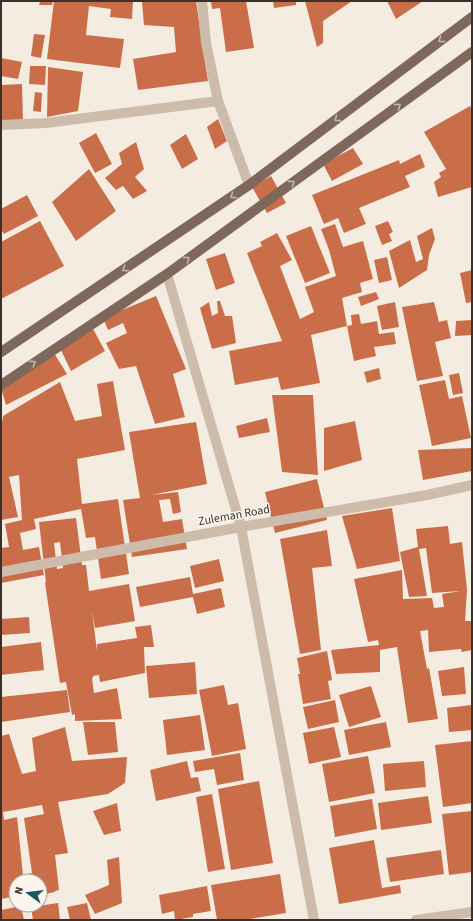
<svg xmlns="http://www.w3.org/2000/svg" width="473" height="921" font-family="'Source Sans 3',sans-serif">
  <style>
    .building { fill: #c96e49; fill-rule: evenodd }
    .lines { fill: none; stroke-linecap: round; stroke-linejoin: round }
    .minor { stroke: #cdbcab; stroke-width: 10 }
    .major { stroke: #7d685b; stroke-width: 10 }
    .oneway { stroke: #c2b6ab }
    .labels { text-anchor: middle; stroke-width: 3; stroke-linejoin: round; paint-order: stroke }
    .street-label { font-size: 12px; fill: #3b302b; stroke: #fbf5ed }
  </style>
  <rect width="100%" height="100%" fill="#f4ece0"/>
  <!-- building -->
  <path class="building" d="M40,1H53L52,5H39Z
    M54,1H133L132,19L110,17L111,9L89,6L86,35L124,39L120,68L47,59Z
    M146,1H196L208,81L138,90L133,59L176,52L174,27L144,25L142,2Z
    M211,1H246L254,48L226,52L220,8L212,9Z
    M273,1H296V5L274,8Z
    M305,1H352L323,21V43L317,47Z
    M387,1H423L396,19Z
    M34,34L45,35L41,58L31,56Z
    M1,58L22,62L18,79L1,76Z
    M30,66H46L45,85L29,84Z
    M48,67L83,72L78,111L47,117Z
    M22,84L23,122H1V85Z
    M35,92L42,93L41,112L33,111Z
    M470,106L472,110V187L438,197L434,182L441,177L439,173L446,169L424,132Z
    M218,119L227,141L215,149L207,127Z
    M96,133L112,164L95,173L79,143Z
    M186,134L198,159L182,169L170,145Z
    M136,142L144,169L135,177L147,191L133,199L123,186L116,190L105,178L122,164L119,153Z
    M353,148L363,164L332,181L323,164Z
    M420,154L425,167L405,176L410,187L359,208L366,224L344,233L338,218L324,224L312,195L399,160L400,164Z
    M89,169L116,211L76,241L52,202Z
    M271,176L286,203L267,213L252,187Z
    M27,195L38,216L4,234L1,229V209Z
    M40,221L64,266L1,299V242Z
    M388,221L393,232L389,234L392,241L382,245L375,226Z
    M335,224L343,247L363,241L373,279L360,283L362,292L342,298L347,326L311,335L320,383L281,390L278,377L235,385L229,351L282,341L247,253L262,246L260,242L277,233L292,260L280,266L300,319L314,312L305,287L336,276L329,250L321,229Z
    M311,226L330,273L305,283L286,236Z
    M432,228L435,239L429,255L427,270L399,288L389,251L410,240L416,262L423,259L417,236Z
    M225,253L235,283L216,290L206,259Z
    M387,257L392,280L379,283L374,260Z
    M472,270V302L466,303L460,273Z
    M376,292L379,299L361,306L358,297Z
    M156,296L186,369L173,374L185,417L155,424L136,366L119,369L106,343L127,333L123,323L108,330L103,318Z
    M217,301H220L225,316H232L236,343L212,349L200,308L209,302L212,316L218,313Z
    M395,302L399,327L382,330L377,306Z
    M434,302L439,322L447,320L451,338L435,342L443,376L417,381L402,307Z
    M359,314L361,324L377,321L379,334L394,332L396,344L374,347L376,356L354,361L347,326L352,325L351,315Z
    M472,320V335L455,336L456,321Z
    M92,327L105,351L71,371L60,348Z
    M54,353L67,374L6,405L1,388Z
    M379,368L381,379L367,383L364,372Z
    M459,373L463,393L453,395L449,375Z
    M445,380L449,399L462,396L471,438L432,446L419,385Z
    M113,381L125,450L77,459L82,504L118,499L129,574L101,579L95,537L86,538L81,509L34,519L36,529L20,533L23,550L39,547L44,575L1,583V548L9,547L5,524L22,520L19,475L9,477L18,517L1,520V424L3,418V416L60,382L75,421L102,416L97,384Z
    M272,395H313L318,475L282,472Z
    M267,418L270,432L239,438L236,426Z
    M355,421L362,460L324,471V428Z
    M196,422L207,484L151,495L178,492L181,512L173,514L170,499L159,500L163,522L182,519L187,549L132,557L123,500L140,498L129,432Z
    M472,448V471L423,480L418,450Z
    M317,479L327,520L275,533L265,492Z
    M392,508L400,561L357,569L342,516Z
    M76,518L82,565H86L89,591L129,584L135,621L95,628L92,611L97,651V644L137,638L135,627L151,625L154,647H144L145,673L100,682L99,675L93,676V678H92L94,693L117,688L122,719L75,721V714L72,715L66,682L60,683L45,583L46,582L39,522ZM60,542L63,568L57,569L54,543Z
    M448,526L450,544L462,542L467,590L465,621H472V650L462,652L461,649L429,652L428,630L420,631L427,669L429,668L438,719L408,723L397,647L380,650V672L336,674L331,650L379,645L378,640L368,642L354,579L402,570L403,599L432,598L434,608L444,607L442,594L460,591L432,593L426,548L419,549L427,596L409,597L400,552L418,547L416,529Z
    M327,530L332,566L312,568L321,650L300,654L280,539Z
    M219,559L224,581L195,588L190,566Z
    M190,577L193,594L221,588L225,607L197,614L193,597L140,607L136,587Z
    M29,617L30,633L1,635V619Z
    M41,642L44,670L1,675V647Z
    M327,651L332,680L328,681L331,699L303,704L298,674H300L297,658Z
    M195,662L197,694L149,698L146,666Z
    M464,667L466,694L442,696L438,671Z
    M224,685L228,705L238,703L246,749L212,756L199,690Z
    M371,686L381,717L349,727L339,695Z
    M67,690L70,712L1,722V697Z
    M335,700L339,722L308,729L303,707Z
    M471,705L472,730L449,732L447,708Z
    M200,715L205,750L167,755L163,720Z
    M83,722H115L118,752L88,755Z
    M386,722L391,747L349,755L344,730Z
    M65,727L72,761L127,757L125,783L108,794L58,802L68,853L55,855L59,890L55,891V892L40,895V881H16V896L1,899V736L9,734L22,774L36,771L32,738ZM42,805L44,814L24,818L32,873L23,875L17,817L4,820L3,812Z
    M334,727L341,757L309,764L303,733Z
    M472,741V803L443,807L435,745Z
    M240,753L244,780L217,785L214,769L195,772L193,761Z
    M368,756L375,793L329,802L322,764Z
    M187,761L191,778L198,777L201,791L156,801L150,770Z
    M424,761L426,787L385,791L383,764Z
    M259,781L273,863L231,870L218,789Z
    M212,794L225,869L208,872L196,797Z
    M428,796L432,823L381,830L378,803Z
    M372,799L377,829L335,837L330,806Z
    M117,803L121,831L104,835L93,811Z
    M472,811V872L449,875L442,814Z
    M374,840L382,888L400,885L401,893L339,904L329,848Z
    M441,850L444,874L390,882L386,858Z
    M119,857L122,903L95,914L85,895L109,885L107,860Z
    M280,874L286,913L244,920H217L211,885Z
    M207,886L211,911L193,914V917L175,920L174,911L162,914L159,895Z
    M58,903L60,920H33L31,907Z
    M87,903L91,920H70L67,907Z
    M21,906L24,920H1V910Z"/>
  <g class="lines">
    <!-- minor -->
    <path class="minor" d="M202,1L206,43L218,101L249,185
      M1,125L46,123L218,101
      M167,274L241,527L314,920
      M1,572L241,527L427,495L472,485
      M416,920L472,912"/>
    <!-- major -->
    <path class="major" d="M1,352L249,185L472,17
      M1,385L167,274L472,52"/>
  </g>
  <!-- one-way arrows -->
  <defs><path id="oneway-chevron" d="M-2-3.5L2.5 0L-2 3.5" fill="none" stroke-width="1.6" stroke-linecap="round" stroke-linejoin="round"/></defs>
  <g class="oneway">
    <use href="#oneway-chevron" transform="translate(441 40) rotate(143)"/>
    <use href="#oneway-chevron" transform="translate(398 106) rotate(-36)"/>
    <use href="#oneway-chevron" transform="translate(337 119) rotate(143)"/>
    <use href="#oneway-chevron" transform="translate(292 183) rotate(-36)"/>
    <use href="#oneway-chevron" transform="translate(233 196) rotate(146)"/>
    <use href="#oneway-chevron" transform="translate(187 259) rotate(-36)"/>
    <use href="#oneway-chevron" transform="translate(125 269) rotate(146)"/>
    <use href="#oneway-chevron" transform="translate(33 363) rotate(-34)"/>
  </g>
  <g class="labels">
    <!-- street labels -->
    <g class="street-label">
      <text transform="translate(234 515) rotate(-10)" y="4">Zuleman Road</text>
    </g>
  </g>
  <!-- border -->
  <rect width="473" height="921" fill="none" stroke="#3b302b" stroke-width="4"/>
  <!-- north arrow -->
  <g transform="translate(28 893) rotate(285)"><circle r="19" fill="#fbf5ed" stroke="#aea69f"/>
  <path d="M0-3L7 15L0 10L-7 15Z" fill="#1e575e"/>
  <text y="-6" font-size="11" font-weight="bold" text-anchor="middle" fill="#3b302b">N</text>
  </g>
</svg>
